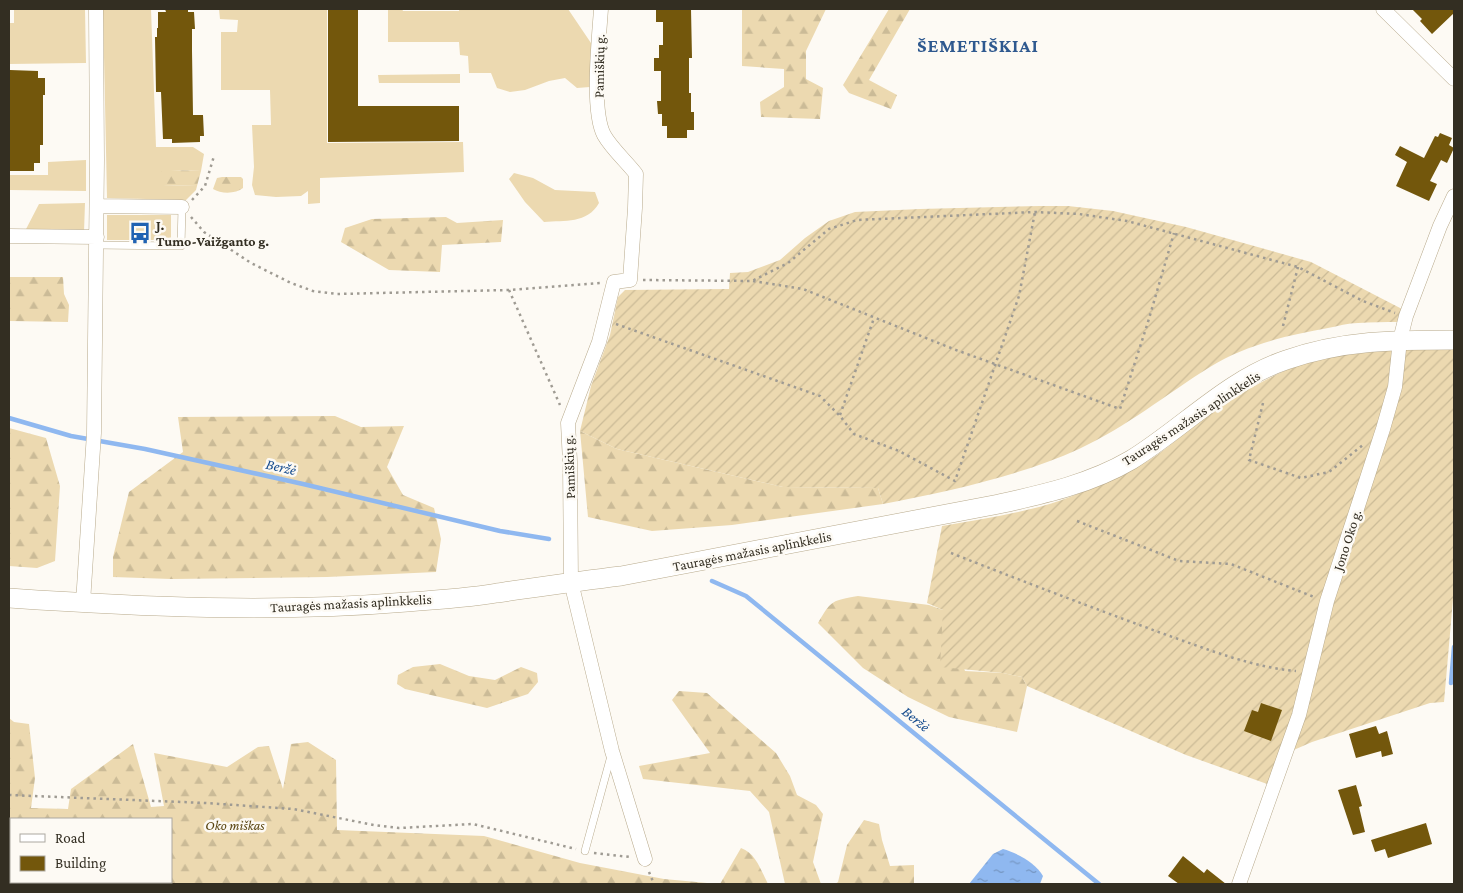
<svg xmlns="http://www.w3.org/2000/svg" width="1463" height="893" font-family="'Crimson Pro',serif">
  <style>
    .grass { fill: #ecd9b0 }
    .forest { fill: url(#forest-firs); fill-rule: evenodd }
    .garden { fill: url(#garden-furrows) }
    .water { fill: url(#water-ripples) }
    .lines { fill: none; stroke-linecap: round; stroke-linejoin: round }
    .stream { stroke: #8fb8f0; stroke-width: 4.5 }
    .building { fill: #73570c }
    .lane-casing { stroke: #b8aa8c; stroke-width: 8 }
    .street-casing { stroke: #b8aa8c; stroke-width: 15 }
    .secondary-casing { stroke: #b8aa8c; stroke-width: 20 }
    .path { stroke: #9f9b93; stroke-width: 2.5; stroke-dasharray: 2.5 4; stroke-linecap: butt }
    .lane { stroke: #fff; stroke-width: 7 }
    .street { stroke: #fff; stroke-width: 14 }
    .secondary { stroke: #fff; stroke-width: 19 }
    .labels { text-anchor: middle; stroke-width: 5; stroke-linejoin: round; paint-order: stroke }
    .street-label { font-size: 14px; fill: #332e22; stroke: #fdfaf4 }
    .poi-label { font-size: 14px; font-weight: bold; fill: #332e22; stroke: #fdfaf4; text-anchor: start }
    .park-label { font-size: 14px; font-style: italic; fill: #59440f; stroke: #fdfaf4 }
    .water-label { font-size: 15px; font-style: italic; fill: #154b8d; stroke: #fdfaf4 }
    .district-label { font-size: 19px; font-weight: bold; letter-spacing: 1px; fill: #2f598f; stroke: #fdfaf4 }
  </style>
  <defs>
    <pattern id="forest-firs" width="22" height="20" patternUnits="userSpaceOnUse" patternTransform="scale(1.25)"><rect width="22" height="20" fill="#ecd9b0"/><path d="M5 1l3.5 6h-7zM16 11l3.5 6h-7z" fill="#cbbb97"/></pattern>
    <pattern id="garden-furrows" width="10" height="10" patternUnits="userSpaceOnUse" patternTransform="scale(1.25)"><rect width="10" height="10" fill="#ecd9b0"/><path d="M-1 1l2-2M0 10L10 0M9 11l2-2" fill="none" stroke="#cbbb97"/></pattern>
    <pattern id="water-ripples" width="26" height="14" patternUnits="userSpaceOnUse" patternTransform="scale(1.25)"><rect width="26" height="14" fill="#8fb8f0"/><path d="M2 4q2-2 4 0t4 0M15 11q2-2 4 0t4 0" fill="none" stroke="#7596c2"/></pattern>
  </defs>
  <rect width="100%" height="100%" fill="#fdfaf4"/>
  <!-- grass -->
  <path class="grass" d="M14,9H85L86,63L9,64V23H14Z
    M103,9H151L156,147H193L204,154L201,171L171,170L163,185L197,186L196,190L186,200L107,198Z
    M219,9H327V143L463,142L464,172L320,178V203L308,204V191L301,196L276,197L255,195L252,185L254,167L252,125H271L270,90H221V32H237L238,20L220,19Z
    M388,9H402L403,11H459V9H568L591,43L590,87L577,88L565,78L549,81L525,90L510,92L497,88L491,73H469L468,56L460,55L459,42H388Z
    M460,74V83H379L378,75Z
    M86,160V191L9,190V175H48V162Z
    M514,173L533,178L555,190L595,192L599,203C587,224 565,220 544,222L525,202L509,179Z
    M85,203L84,232L24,233L39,204Z
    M107,215H171V240H107Z"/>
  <!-- forest -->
  <path class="forest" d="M742,9H826L806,51V79L823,88L820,119L761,117L760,102L784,87V69L742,66Z
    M889,9H910L869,80L897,95L891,109L849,93L843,85Z
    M171,170L201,171L197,186L162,185L160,182L159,174L162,171Z
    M222,177H241L243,179V188C236,194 221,194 213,189L217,178Z
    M446,217L457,223L503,220L501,242L442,245L440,272L389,270L341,242L345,228L372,219Z
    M9,277H63L64,294L69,305L68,322L9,321Z
    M335,416L361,427L404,426L387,467L403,495L434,508L441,539L436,572L327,577L171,579L113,577V557L129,492L183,452L178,417Z
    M9,428L46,438L60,486L55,561L37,568L9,566Z
    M580,431L617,449L783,487L878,488L883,504L732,525L652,531L588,517Z
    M858,596L929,605L943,610L965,671L1003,673L1022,677L1027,686L1017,732L949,717L908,697L863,668L818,623C832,599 832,601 858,596Z
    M440,664L469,676L495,680L521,667L537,673L538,682L528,694L487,708L405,689L397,684L398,675L413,667Z
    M679,691L707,693L776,753L790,776L797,795L816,805L823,814L813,862L821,884H785L769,812L750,791L643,779L639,766L710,753L672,700Z
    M9,718L14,722L29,724L35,778L31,808L68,809L71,789L133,744L151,807L164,806L154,753L227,767L258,747L269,746L283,789L291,744L308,742L336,760L337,830L484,836L580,863L664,879L718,884H9ZM11,819H171V882H11Z
    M864,820L879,824L882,840L890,866L914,865V884H835L838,882L847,845Z
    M741,848C756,853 761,871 768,884H720Z"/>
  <!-- garden -->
  <path class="garden" d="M1040,206H1068L1113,211L1186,227L1311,262L1402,309L1399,322C1385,322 1371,322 1358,323C1348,323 1338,326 1328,328C1288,335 1245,345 1210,367C1165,395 1128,426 1079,449C1017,477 949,491 883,504L878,488L783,487L617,449L580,431L591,386L610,335L618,297L625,290L729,289L730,273L748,272L780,260L805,238L829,221L855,212L920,209Z
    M1454,348V588L1444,702L1430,703L1312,742L1280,756L1270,785L1186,755L1027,686L1022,677L1003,673L940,667L943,610L927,603L942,526C986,518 1033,512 1075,495C1096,487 1116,476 1137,467C1165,453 1187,429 1213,411C1244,391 1286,366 1322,358C1366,349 1410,349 1454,348Z"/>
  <!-- water -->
  <path class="water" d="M1003,849C1017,853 1036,863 1043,876L1040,884H969L993,854Z"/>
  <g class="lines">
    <!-- stream -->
    <path class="stream" d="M9,418L71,436L145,449L303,484L500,531L549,539
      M712,581L746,596L1099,884
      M1451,683L1454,647"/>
  </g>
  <!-- building -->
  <path class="building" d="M165,9H188V12H194L195,29H192V51L193,115H203L204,136H200V142L172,143V139H163L161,92H156L155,37H157V28H158V12H166Z
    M328,9H358V106H459V141L328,142Z
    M656,9H691L692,58H689V93H691V112H694V130H687V138H667V126H662V114H658L657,101H661V71H654V58H659V45H663V22H656Z
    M1412,9H1454V13L1432,34L1420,21L1422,19Z
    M10,70L38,71V78H45V95H43V145H40V163H34V171H10L9,115V78H10Z
    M1440,133L1452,138L1449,145L1454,148L1447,163L1441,160L1430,181L1437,184L1429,201L1396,186L1407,162L1395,155L1400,146L1424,158L1435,136L1438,137Z
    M1261,703L1282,710L1271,741L1244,731L1252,710L1258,712Z
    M1376,726L1379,734L1387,731L1393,754L1382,757L1381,751L1356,758L1349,734Z
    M1356,785L1362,806L1359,807L1365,832L1353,835L1338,790Z
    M1426,823L1432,844L1388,858L1385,849L1375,852L1371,840Z
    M1183,856L1204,873L1207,869L1226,884H1179L1168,876Z"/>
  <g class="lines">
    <!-- lane casing -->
    <g class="lane-casing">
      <path id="lane" d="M97,245L181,246L182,207
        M585,851L611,756"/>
    </g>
    <!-- street casing -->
    <g class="street-casing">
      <path id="street" d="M601,9C599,39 591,110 604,135C612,149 626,161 636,174L635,208L630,280L614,282L599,342L568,423L570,462L571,582L612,751L645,859
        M1383,9L1454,79
        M97,206L182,207
        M9,236L97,237
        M83,603L94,433L97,160L96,9
        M1239,884L1299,715L1327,601L1383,429L1395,387L1400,340L1406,316L1440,226L1454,196"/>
    </g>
    <!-- secondary casing -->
    <g class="secondary-casing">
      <path id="secondary" d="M9,598C141,607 274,613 407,602C437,600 467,598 497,593C539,587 579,581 621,576L999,504C1044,494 1090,484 1131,460C1183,428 1227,380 1286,360C1343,340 1395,340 1454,340"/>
    </g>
    <!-- path -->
    <path class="path" d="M192,200L205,186L214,156
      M191,217L204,232L251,263L291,283L313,291L337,294L509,290L600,283
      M643,280L752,281L788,263L829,229L857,220L1035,212L1079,214L1127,221L1298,267L1363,301L1395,313
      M753,281L803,289L956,350L1120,409L1148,322L1174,233
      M509,290L560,405
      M616,324L820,396L840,416L854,434L899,451L955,481L1019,296L1035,212
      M1283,326L1298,267
      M1263,403L1249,460L1301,478L1329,472L1363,445
      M840,415L874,318
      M1077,521L1179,561L1231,564L1314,597
      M951,553C1022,581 1093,608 1164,634C1207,649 1251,667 1296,671
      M9,795L206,803L293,809L374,825L399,828L473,824L576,849
      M594,853L630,857
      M649,872L654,884"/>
    <!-- lane -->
    <use href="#lane" class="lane"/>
    <!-- street -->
    <use href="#street" class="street"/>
    <!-- secondary -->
    <use href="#secondary" class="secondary"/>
  </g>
  <!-- icons -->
  <defs>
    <g id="bus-bare" transform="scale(1.725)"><path d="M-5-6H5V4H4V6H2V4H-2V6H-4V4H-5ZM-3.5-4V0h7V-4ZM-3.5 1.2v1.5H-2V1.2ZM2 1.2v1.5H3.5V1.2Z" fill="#2062b2" stroke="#fdfaf4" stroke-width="2.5" paint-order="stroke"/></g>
  </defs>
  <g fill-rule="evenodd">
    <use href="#bus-bare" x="140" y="233"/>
  </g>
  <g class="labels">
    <!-- street labels -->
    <g class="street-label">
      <text transform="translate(599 66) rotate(-89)" y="5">Pamiškių g.</text>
      <text transform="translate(1191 418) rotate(-33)" y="5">Tauragės mažasis aplinkkelis</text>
      <text transform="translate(569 467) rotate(-92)" y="5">Pamiškių g.</text>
      <text transform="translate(1347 540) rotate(-72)" y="5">Jono Oko g.</text>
      <text transform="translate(752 551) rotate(-11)" y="5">Tauragės mažasis aplinkkelis</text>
      <text transform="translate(351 603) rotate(-3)" y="5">Tauragės mažasis aplinkkelis</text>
    </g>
    <!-- poi labels -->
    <g class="poi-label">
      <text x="156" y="230">J.<tspan x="156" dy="16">Tumo-Vaižganto g.</tspan></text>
    </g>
    <!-- park labels -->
    <g class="park-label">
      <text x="235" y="830">Oko miškas</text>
    </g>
    <!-- water labels -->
    <g class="water-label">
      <text transform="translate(281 467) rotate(13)" y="5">Beržė</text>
      <text transform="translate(916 719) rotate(39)" y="5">Beržė</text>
    </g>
    <!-- district labels -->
    <g class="district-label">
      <text x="978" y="52">ŠEMETIŠKIAI</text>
    </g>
  </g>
  <!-- border -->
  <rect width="1463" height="893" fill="none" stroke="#332e22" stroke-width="20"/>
  <!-- legend -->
  <rect x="10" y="818" width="162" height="65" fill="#fdfaf4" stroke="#aca8a0"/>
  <rect x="20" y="834" width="25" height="8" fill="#ffffff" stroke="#aca8a0"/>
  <text x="55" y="843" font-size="15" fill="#332e22">Road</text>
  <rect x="20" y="856" width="25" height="15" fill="#73570c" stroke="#aca8a0"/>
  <text x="55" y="868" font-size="15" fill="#332e22">Building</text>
</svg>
